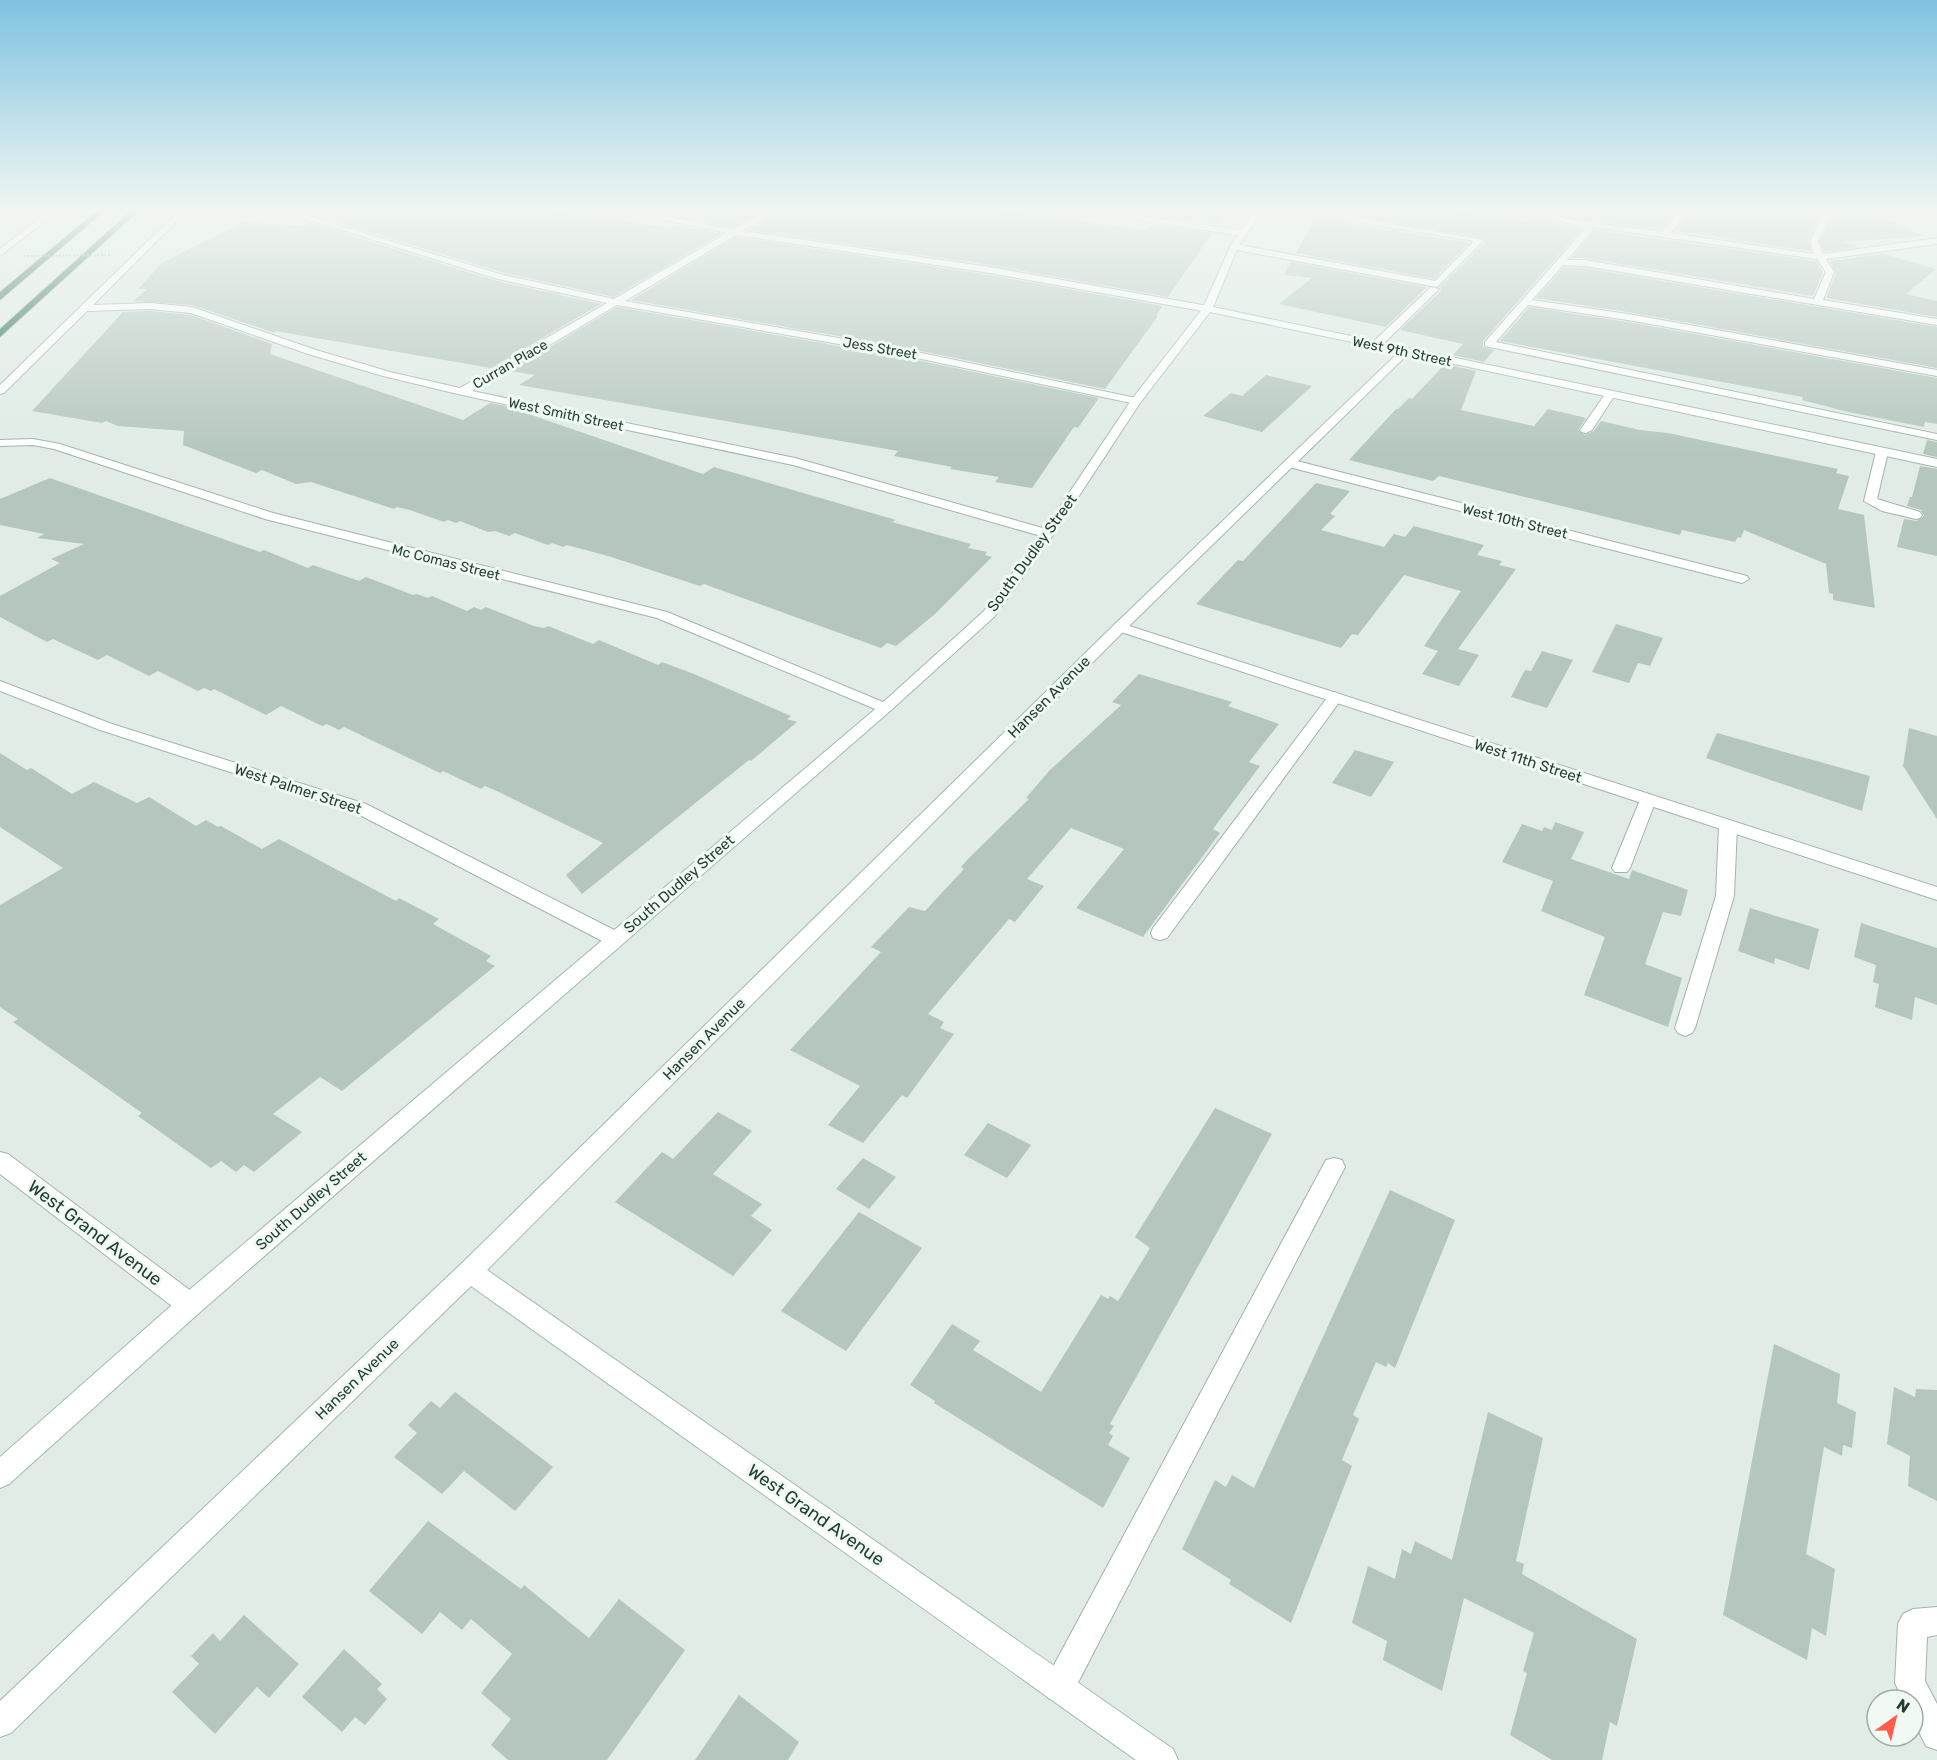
<svg xmlns="http://www.w3.org/2000/svg" width="1937" height="1760" font-family="Rubik,sans-serif">
  <style>
    .building { fill: #b5c7bd }
    .lines { fill: none; stroke-linecap: round; stroke-linejoin: round }
    .lane-casing { stroke: #a2b4ab; stroke-width: 2 }
    .street-casing { stroke: #a2b4ab; stroke-width: 2 }
    .secondary-casing { stroke: #a0bcae; stroke-width: 2 }
    .highway-casing { stroke: #c0c9c5; stroke-width: 2 }
    .lane { fill: #fff; fill-rule: evenodd }
    .street { fill: #fff; fill-rule: evenodd }
    .secondary { fill: #fff; fill-rule: evenodd }
    .highway { fill: #286d54; fill-rule: evenodd }
    .path-bridge { stroke: #7db399; stroke-width: 2; stroke-dasharray: 1.5 2; stroke-linecap: butt }
    .labels { text-anchor: middle; stroke-width: 6; stroke-linejoin: round; paint-order: stroke }
    .far-street-label { font-size: 14px; fill: #1f3e31; stroke: #f1f9f3 }
    .street-label { font-size: 15px; fill: #1f3e31; stroke: #f1f9f3 }
    .near-street-label { font-size: 18px; fill: #1f3e31; stroke: #f1f9f3 }
  </style>
  <rect width="100%" height="100%" fill="#e0ece5"/>
  <!-- building -->
  <path class="building" d="M355,208H532L671,228L677,225L721,234L614,297L504,273L324,218Z
    M711,208H767L733,228L689,219Z
    M782,208H980L1147,230L1152,224L1212,233L1168,297L990,265L749,230Z
    M1166,208H1230L1218,224L1159,216Z
    M1341,208H1437L1527,222V216L1582,229L1483,341V347L1494,350L1484,362L1453,355L1463,344L1400,330L1441,291L1440,287L1486,242V239L1337,212Z
    M1528,208H1679L1662,230L1585,220Z
    M1692,208H1824L1808,241L1811,251L1675,231Z
    M1836,208H1861L1925,236L1843,242L1859,247L1824,252L1820,242Z
    M1315,218L1469,243L1434,279L1296,253Z
    M243,222L302,226L311,223L497,281L601,304L491,368L275,331V333L192,305L133,301L148,289H138L162,263Z
    M1594,230L1816,261L1823,272L1813,296L1585,258H1572Z
    M736,237L990,275L1162,306L1156,316H1158L1105,389L907,348L631,300Z
    M1883,254L1936,269L1906,294L1937,301V317L1826,298L1836,273L1830,261Z
    M1291,262L1427,287L1386,327L1279,304L1312,278L1284,275Z
    M1564,267L1585,268L1937,327V368L1634,313L1536,298Z
    M617,307L907,358L1099,398L1078,428L1074,427L1032,488L995,482L999,477L950,469L952,467L894,456L898,451L519,385L535,375L510,371Z
    M1529,307L1634,323L1937,378V424L1925,422L1924,427L1848,412L1802,400L1803,397L1500,341Z
    M150,311L191,315L272,344L270,354L463,420L490,403L505,406L703,474L714,467L896,520L892,522L971,544L968,548L987,552L985,555L992,557L935,614L896,646L887,643L881,648L704,584L700,586L608,556L567,545L563,547L552,543L548,545L515,533L509,536L495,531L488,532L460,521L456,523L448,520L444,522L410,510L397,507L394,509L311,482L296,484L262,470L256,473L183,445L184,431L118,426L106,421L102,423L32,411L123,312Z
    M1445,364L1476,371L1461,410L1534,426L1548,409L1586,418L1578,430L1585,435L1594,431L1601,421L1640,430L1668,433L1838,469L1836,473L1849,476L1838,509L1864,515L1875,608L1833,600V594L1829,593L1826,564L1744,530L1741,538L1738,537L1735,542L1682,530L1680,535L1439,476L1433,481L1349,460L1396,409H1398L1409,398L1412,399Z
    M1266,375L1312,386L1262,432L1203,416L1231,393L1242,396Z
    M1927,440L1937,442V457L1923,454Z
    M1920,466L1937,469V556L1897,547L1904,519L1917,521L1924,516L1921,510L1907,506L1910,497H1912Z
    M50,478L260,552L264,550L308,568L313,565L359,581L366,577L413,595L417,594L428,598L432,596L467,611L474,607L481,610L486,607L534,626L544,628L548,626L593,644L599,640L658,665L662,662L694,674L791,716L787,719L797,722L751,761L749,760L582,894L566,875L603,843L499,792L485,786L481,789L443,771L440,773L344,727L339,730L327,724L322,726L281,706L266,715L214,689L211,691L204,688L198,691L158,671L149,676L107,655L98,660L53,639L47,642L0,617V596L60,563L51,559L84,544L37,538L44,534L0,525V499Z
    M1316,483L1350,491L1330,514L1335,516L1321,530L1384,547L1394,534L1405,537L1414,526L1484,545L1477,555L1502,561L1499,565L1516,569L1458,649L1479,655L1459,686L1422,674L1438,651L1424,646L1461,591L1404,575L1358,635L1352,634L1341,648L1196,604L1238,560L1243,561Z
    M1616,624L1663,638L1650,666L1638,663L1629,683L1592,672Z
    M1542,651L1573,660L1547,708L1511,697L1525,670L1531,671Z
    M1139,674L1232,702L1228,706L1279,724L1249,762L1260,766L1213,829L1220,833L1143,937L1076,908L1124,849L1071,828L1027,879L1044,886L1015,922L1009,919L928,1014L944,1022L940,1028L954,1034L907,1098L902,1095L863,1143L828,1125L860,1086L790,1050L881,952L871,947L909,907L925,911L964,869L961,867L968,859L1029,799L1026,798L1049,771L1121,705L1112,702Z
    M1909,728L1937,736V819L1903,766Z
    M1717,733L1870,776L1862,811L1706,758Z
    M1355,750L1394,762L1371,797L1332,783Z
    M0,753L27,770L31,768L72,794L94,782L137,803L149,797L196,826L206,820L218,827L221,826L262,849L279,839L396,901L399,898L439,919L433,924L491,956L486,961L495,966L342,1091L320,1077L273,1114L302,1132L254,1172L244,1165L236,1172L221,1161L211,1168L138,1116L142,1113L13,1022L18,1019L0,1007V905L63,868L0,827Z
    M1555,822L1584,832L1571,859L1629,879L1632,870L1688,890L1681,916L1663,912L1645,964L1682,978L1668,1027L1584,995L1605,937L1541,911L1553,881L1502,862L1522,824L1542,831L1544,827L1552,830Z
    M1750,908L1819,929L1809,970L1775,958L1774,964L1738,951Z
    M1861,923L1937,948V1005L1915,997L1912,1020L1875,1007L1879,984L1873,982L1876,965L1854,957Z
    M1215,1108L1272,1134L1110,1424L1114,1426L1109,1433L1113,1436L1108,1445L1130,1458L1103,1508L934,1403L935,1401L910,1385L952,1324L980,1341L973,1350L1041,1392L1101,1295L1108,1299L1110,1296L1118,1301L1150,1248L1135,1237Z
    M718,1112L752,1131L713,1174L762,1204L751,1216L772,1230L733,1276L615,1202L662,1152L673,1159Z
    M988,1123L1031,1145L1007,1178L964,1155Z
    M863,1158L896,1177L869,1209L836,1189Z
    M1390,1190L1455,1220L1395,1368L1388,1363L1386,1367L1376,1362L1353,1415L1359,1419L1342,1460L1352,1466L1291,1623L1229,1584L1231,1580L1182,1549L1215,1480L1226,1487L1232,1475L1254,1488Z
    M859,1212L922,1248L846,1351L781,1311Z
    M1774,1344L1840,1374L1837,1403L1856,1412L1852,1448L1843,1445L1842,1456L1824,1447L1806,1554L1835,1569L1826,1636L1812,1628L1807,1660L1723,1615Z
    M1894,1387L1915,1397L1916,1389L1937,1390V1501L1908,1486L1910,1456L1887,1444Z
    M455,1392L553,1467L515,1511L464,1471L442,1494L394,1457L417,1433L408,1425L431,1401L440,1408Z
    M1488,1412L1543,1438L1516,1561L1524,1564L1522,1574L1637,1639L1617,1726L1610,1722L1602,1760H1552L1510,1735L1527,1673L1523,1671L1534,1633L1464,1598L1442,1691L1383,1660L1387,1641L1352,1623L1368,1566L1395,1579L1402,1549L1411,1554L1415,1541L1452,1560Z
    M428,1521L521,1589L524,1585L589,1638L619,1599L685,1650L607,1760H508L491,1745L511,1719L481,1693L512,1654L471,1619L462,1630L440,1612L422,1634L369,1591Z
    M244,1615L299,1664L269,1698L257,1687L215,1734L172,1692L199,1664L191,1656L213,1633L220,1641Z
    M344,1649L382,1684L377,1689L387,1699L365,1725L355,1717L342,1732L302,1697Z
    M739,1695L799,1742L788,1760H695Z"/>
  <g class="lines">
    <!-- lane casing -->
    <g class="lane-casing">
      <path id="lane" d="M1269,208L1326,212L1484,240L1437,287L1231,249V245L1234,244L1435,281L1474,241Z
        M1500,208H1515L1585,222L1663,232L1682,208H1690L1671,233L1814,254L1810,242L1826,208H1834L1818,242L1823,254L1937,238V244L1826,259L1834,272L1823,300L1937,319V325L1585,266L1563,265L1532,300L1634,315L1937,370V376L1634,321L1528,305L1496,342L1937,434V440L1485,346V342L1585,229L1582,226ZM1592,227L1817,259L1826,272L1814,299L1585,260H1567L1592,231Z
        M1431,287L1439,289L1379,348H1371V344Z
        M1610,392L1615,395L1592,430L1586,433L1582,432L1580,430L1606,393Z
        M1882,449L1888,452L1877,499L1920,512L1922,515L1920,518L1916,519L1882,511L1864,501L1876,452Z
        M1335,692L1343,697L1167,938L1160,940L1153,938L1151,933L1153,928L1330,694Z
        M1648,795L1654,796L1656,800L1630,868L1627,872H1615L1612,868L1640,800L1642,796Z
        M1728,820L1734,822L1737,826L1734,896L1695,1028L1692,1033L1685,1036L1678,1033L1675,1028L1716,896L1719,826L1722,822Z
        M1334,1158L1342,1160L1345,1167L1070,1698L1059,1702L1048,1698L1044,1687L1048,1676L1326,1160Z"/>
    </g>
    <!-- street casing -->
    <g class="street-casing">
      <path id="street" d="M0,208H62L0,256V249L47,212H0Z
        M182,208H190L93,305L150,303L192,307L316,350L390,372L460,388L607,303L498,279L271,208H282L503,275L614,299L727,233L617,210L613,208H627L733,230L771,208H780L743,231L990,267L1208,306L1213,309L1208,312L990,273L736,235L625,301L907,350L1136,398L1141,401L1136,404L907,356L617,305L472,391L795,458L1053,531L1054,534L1048,538L793,465L462,395L383,376L308,354L191,313L150,309L87,311L4,393L0,394V385Z
        M1065,208H1084L1242,230L1246,233L1242,236Z
        M33,439L60,444L273,513L667,612L890,705L893,708L890,711H880L657,618L265,519L54,449L33,445L0,446V440Z
        M1289,459L1747,576L1749,579L1742,583L1285,466L1283,463Z
        M1120,623L1937,887V900L1115,630L1113,627L1115,624Z
        M0,681L112,724L366,804L622,934L624,939L622,944L615,946L608,944L354,812L100,730L0,691Z
        M0,1152L8,1154L199,1297L202,1305L199,1313L190,1316L181,1313L0,1174Z
        M1937,1607V1635L1927,1637L1925,1681L1937,1704V1750L1926,1746L1913,1720V1700H1903L1895,1683L1898,1624L1903,1614L1913,1609Z"/>
    </g>
    <!-- secondary casing -->
    <g class="secondary-casing">
      <path id="secondary" d="M1256,208H1264L1238,247L1213,307L1937,459V467L1408,354L1125,630L487,1270L1173,1749L1178,1760H1136L471,1286L11,1733L0,1737V1701L462,1263L1115,624L1399,352L1210,312L1140,403L1054,534L994,617L890,711L199,1313L9,1484L0,1488V1457L181,1297L880,705L984,611L1043,532L1132,399L1203,308L1230,247Z"/>
    </g>
    <!-- highway casing -->
    <g class="highway-casing">
      <path id="highway" d="M100,208H108L0,300V292Z
        M134,208H142L0,337V329Z"/>
    </g>
    <!-- lane -->
    <use href="#lane" class="lane"/>
    <!-- street -->
    <use href="#street" class="street"/>
    <!-- secondary -->
    <use href="#secondary" class="secondary"/>
    <!-- highway -->
    <use href="#highway" class="highway"/>
    <!-- path-bridge -->
    <path class="path-bridge" d="M24,256L112,255"/>
  </g>
  <!-- sky -->
  <linearGradient id="sky" x2="0" y2="1"><stop stop-color="#7fc2e1"/><stop offset="0.46" stop-color="#f1f6f3"/><stop offset="1" stop-color="#f1f6f3" stop-opacity="0"/></linearGradient>
  <rect width="1937" height="454" fill="url(#sky)"/>
  <g class="labels">
    <!-- far-street labels -->
    <g class="far-street-label">
      <text transform="translate(880 348) rotate(10)" y="5">Jess Street</text>
      <text transform="translate(1402 351) rotate(12)" y="5">West 9th Street</text>
      <text transform="translate(510 364) rotate(-30)" y="5">Curran Place</text>
      <text transform="translate(566 414) rotate(12)" y="5">West Smith Street</text>
      <text transform="translate(1515 521) rotate(14)" y="5">West 10th Street</text>
      <text transform="translate(446 562) rotate(14)" y="5">Mc Comas Street</text>
    </g>
    <!-- street labels -->
    <g class="street-label">
      <text transform="translate(1032 553) rotate(-54)" y="5">South Dudley Street</text>
      <text transform="translate(1049 697) rotate(-45)" y="5">Hansen Avenue</text>
      <text transform="translate(1528 761) rotate(18)" y="5">West 11th Street</text>
      <text transform="translate(298 789) rotate(18)" y="5">West Palmer Street</text>
      <text transform="translate(679 884) rotate(-41)" y="5">South Dudley Street</text>
      <text transform="translate(704 1039) rotate(-45)" y="5">Hansen Avenue</text>
      <text transform="translate(311 1201) rotate(-41)" y="5">South Dudley Street</text>
      <text transform="translate(357 1379) rotate(-44)" y="5">Hansen Avenue</text>
    </g>
    <!-- near-street labels -->
    <g class="near-street-label">
      <text transform="translate(95 1233) rotate(37)" y="6">West Grand Avenue</text>
      <text transform="translate(816 1515) rotate(35)" y="6">West Grand Avenue</text>
    </g>
  </g>
  <!-- north arrow -->
  <g transform="translate(1895 1718) rotate(34)"><circle r="28" fill="#f1f9f3" stroke="#9daea5" stroke-width="1.5"/>
  <path d="M0-4.5L10 22L0 15L-10 22Z" fill="#ff5b4b"/>
  <text y="-9" font-size="16" font-weight="bold" text-anchor="middle" fill="#1f3e31">N</text>
  </g>
</svg>
